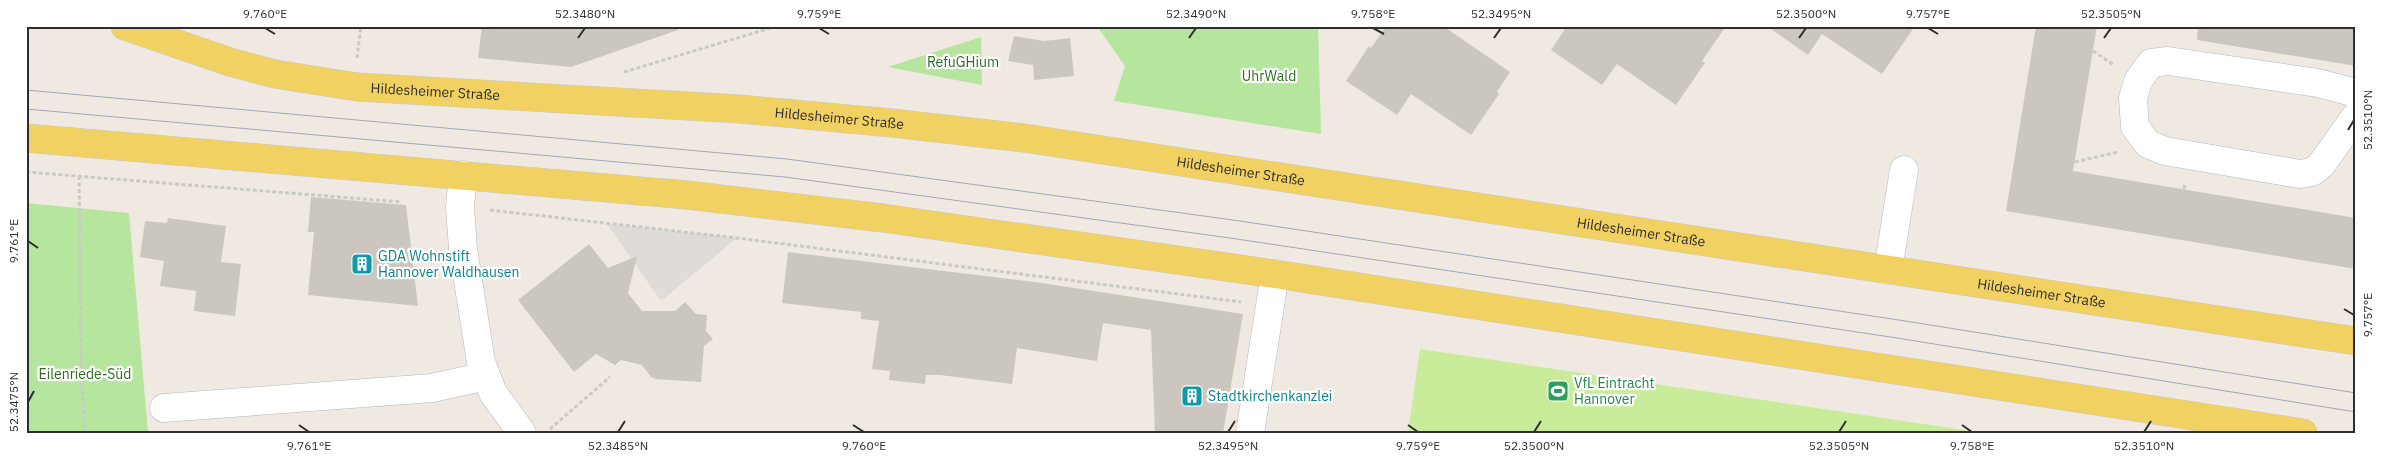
<svg xmlns="http://www.w3.org/2000/svg" width="2382" height="459" font-family="'IBM Plex Sans',sans-serif">
  <style>
    .green { fill: #b6e59e }
    .pitch { fill: #c9ec9a }
    .plaza { fill: #dfdcd8 }
    .building { fill: #cbc7bf }
    .lines { fill: none; stroke-linecap: round; stroke-linejoin: round }
    .minor-casing { stroke: #b4b7c1; stroke-width: 29 }
    .major-casing { stroke: #c9c9c9; stroke-width: 29 }
    .path { stroke: #c9c9c9; stroke-width: 3; stroke-dasharray: 4 2.5; stroke-linecap: butt }
    .minor { stroke: #fff; stroke-width: 28 }
    .major { stroke: #f2d163; stroke-width: 28 }
    .tram { stroke: #a3a6b8; stroke-width: 1 }
    .ticks { fill: none; stroke: #2e2e2e; stroke-width: 2 }
    .labels { text-anchor: middle; stroke-width: 4.5; stroke-linejoin: round; paint-order: stroke }
    .park-label { font-size: 14px; fill: #2c6e1b; stroke: #fff }
    .street-label { font-size: 14px; fill: #2e2e2e; stroke: #fff }
    .culture-label { font-size: 14px; fill: #0d838f; stroke: #fff; text-anchor: start }
    .leisure-label { font-size: 14px; fill: #27864d; stroke: #fff; text-anchor: start }
    .neatline { fill: none; stroke: #2e2e2e; stroke-width: 2 }
    .ticks-label { font-size: 12px; text-anchor: middle; fill: #2e2e2e }
  </style>
  <rect width="100%" height="100%" fill="#efe9e1"/>
  <!-- green -->
  <path class="green" d="M1097,26H1318L1321,134L1114,101L1125,66Z
    M981,37L982,85L888,67Z
    M26,203L129,213L148,433H26Z"/>
  <!-- pitch -->
  <path class="pitch" d="M1420,349L1984,433H1408Z"/>
  <!-- plaza -->
  <path class="plaza" d="M607,224L737,238L661,301Z"/>
  <!-- building -->
  <path class="building" d="M482,26H677L678,30L571,67L478,58Z
    M1386,26H1443L1510,72L1497,92L1499,94L1471,135L1411,94L1397,115L1346,81L1369,46L1371,48Z
    M1567,26H1726L1702,61L1705,63L1676,105L1617,64L1602,85L1551,50Z
    M1767,26H1915L1882,74L1822,34L1808,55Z
    M2036,26H2097L2073,171L2356,218V269L2006,211Z
    M2198,26H2356V66L2197,40Z
    M1014,36L1044,41L1070,38L1074,76L1034,80L1033,65L1008,61Z
    M311,197L406,205L418,306L308,295L314,232H308Z
    M168,218L226,226L221,262L241,264L235,316L194,311L196,291L160,286L164,261L140,257L145,221L167,223Z
    M589,244L608,268L637,256L628,293L642,311H675L685,302L696,314L707,315L706,331L713,339L704,346L701,382L656,379L651,377L642,365L621,360L615,365L596,354L574,372L518,300Z
    M788,252L1042,283L1243,314L1223,433H1155L1151,330L1103,323L1097,361L1017,348L1012,384L940,375H926L925,384L889,380L890,371L872,369L879,321L861,319V312L782,303Z"/>
  <g class="lines">
    <!-- minor casing -->
    <g class="minor-casing">
      <path id="minor" d="M2356,93L2318,83L2168,61L2151,63L2138,81L2133,98L2135,127L2148,144L2165,151L2300,174L2312,172L2321,165L2356,116
        M463,175L460,207L463,249L481,362L493,393L522,433
        M1888,270L1904,170
        M164,408L432,388L486,376
        M1250,433L1275,274"/>
    </g>
    <!-- major casing -->
    <g class="major-casing">
      <g id="major">
        <path id="s1" d="M125,26L230,62L275,74L357,87L740,109L892,123L1024,138L2356,341"/>
        <path d="M26,138L687,195L883,218L1275,274L2303,433"/>
      </g>
    </g>
    <!-- path -->
    <path class="path" d="M2093,51L2114,65
      M357,58L361,26
      M624,72L777,26
      M2075,162L2118,152
      M26,172L402,202
      M79,176L81,371L85,433
      M2184,189L2185,183
      M490,210L737,238L1241,302
      M550,429L610,377"/>
    <!-- minor -->
    <use href="#minor" class="minor"/>
    <!-- major -->
    <use href="#major" class="major"/>
    <!-- tram -->
    <path class="tram" d="M26,90L787,159L1233,220L1899,320L2356,393
      M26,109L785,177L1230,238L1897,338L2356,412"/>
  </g>
  <!-- ticks -->
  <path class="ticks" d="M265,28L275,34M819,28L829,34M1373,28L1384,34M1928,28L1938,34M578,38L585,28M1189,38L1196,28M1494,38L1501,28M1799,38L1806,28M2104,38L2111,28M2348,130L2354,120M28,241L38,248M2344,309L2354,315M28,402L34,391M299,425L309,432M853,425L864,432M1408,425L1418,432M1962,425L1972,432M618,432L625,421M1228,432L1235,421M1534,432L1541,421M1839,432L1846,421M2144,432L2151,421"/>
  <!-- icons -->
  <defs>
    <g id="building-square" transform="scale(1.125)"><rect x="-9" y="-9" width="18" height="18" rx="4" fill="#0f9aa8" stroke="#fff"/><path d="M-4-6H4V6H1V3H-1V6H-4ZM-2.5-4.3h1.7v1.8h-1.7ZM.8-4.3h1.7v1.8H.8ZM-2.5-1h1.7V.8h-1.7ZM.8-1h1.7V.8H.8Z" fill="#fff"/></g>
    <g id="stadium-square" transform="scale(1.125)"><rect x="-9" y="-9" width="18" height="18" rx="4" fill="#2e9e5b" stroke="#fff"/><path d="M0-5a6.5 5 0 1 0 0 10a6.5 5 0 1 0 0-10ZM-3.5-1.8h7v3.6h-7Z" fill="#fff"/></g>
  </defs>
  <g fill-rule="evenodd">
    <use href="#building-square" x="362" y="264"/>
    <use href="#stadium-square" x="1558" y="391"/>
    <use href="#building-square" x="1192" y="396"/>
  </g>
  <g class="labels">
    <!-- park labels -->
    <g class="park-label">
      <text x="963" y="67">RefuGHium</text>
      <text x="1269" y="81">UhrWald</text>
      <text x="85" y="379">Eilenriede-Süd</text>
    </g>
    <!-- street labels -->
    <g class="street-label">
      <text dy="5" stroke="none"><textPath href="#s1" startOffset="319">Hildesheimer Straße</textPath></text>
      <text dy="5" stroke="none"><textPath href="#s1" startOffset="724">Hildesheimer Straße</textPath></text>
      <text dy="5" stroke="none"><textPath href="#s1" startOffset="1129">Hildesheimer Straße</textPath></text>
      <text dy="5" stroke="none"><textPath href="#s1" startOffset="1534">Hildesheimer Straße</textPath></text>
      <text dy="5" stroke="none"><textPath href="#s1" startOffset="1939">Hildesheimer Straße</textPath></text>
    </g>
    <!-- culture labels -->
    <g class="culture-label">
      <text x="378" y="261">GDA Wohnstift<tspan x="378" dy="16">Hannover Waldhausen</tspan></text>
      <text x="1208" y="401">Stadtkirchenkanzlei</text>
    </g>
    <!-- leisure labels -->
    <g class="leisure-label">
      <text x="1574" y="388">VfL Eintracht<tspan x="1574" dy="16">Hannover</tspan></text>
    </g>
  </g>
  <!-- border -->
  <rect width="2382" height="459" fill="none" stroke="#ffffff" stroke-width="55"/>
  <rect x="28" y="28" width="2326" height="404" class="neatline"/>
  <g class="ticks-label">
    <text x="265" y="18">9.760°E</text>
    <text x="585" y="18">52.3480°N</text>
    <text x="819" y="18">9.759°E</text>
    <text x="1196" y="18">52.3490°N</text>
    <text x="1373" y="18">9.758°E</text>
    <text x="1501" y="18">52.3495°N</text>
    <text x="1806" y="18">52.3500°N</text>
    <text x="1928" y="18">9.757°E</text>
    <text x="2111" y="18">52.3505°N</text>
    <text transform="translate(2368 120) rotate(-90)" y="4">52.3510°N</text>
    <text transform="translate(14 241) rotate(-90)" y="4">9.761°E</text>
    <text transform="translate(2368 315) rotate(-90)" y="4">9.757°E</text>
    <text transform="translate(14 402) rotate(-90)" y="4">52.3475°N</text>
    <text x="309" y="450">9.761°E</text>
    <text x="618" y="450">52.3485°N</text>
    <text x="864" y="450">9.760°E</text>
    <text x="1228" y="450">52.3495°N</text>
    <text x="1418" y="450">9.759°E</text>
    <text x="1534" y="450">52.3500°N</text>
    <text x="1839" y="450">52.3505°N</text>
    <text x="1972" y="450">9.758°E</text>
    <text x="2144" y="450">52.3510°N</text>
  </g>
</svg>
